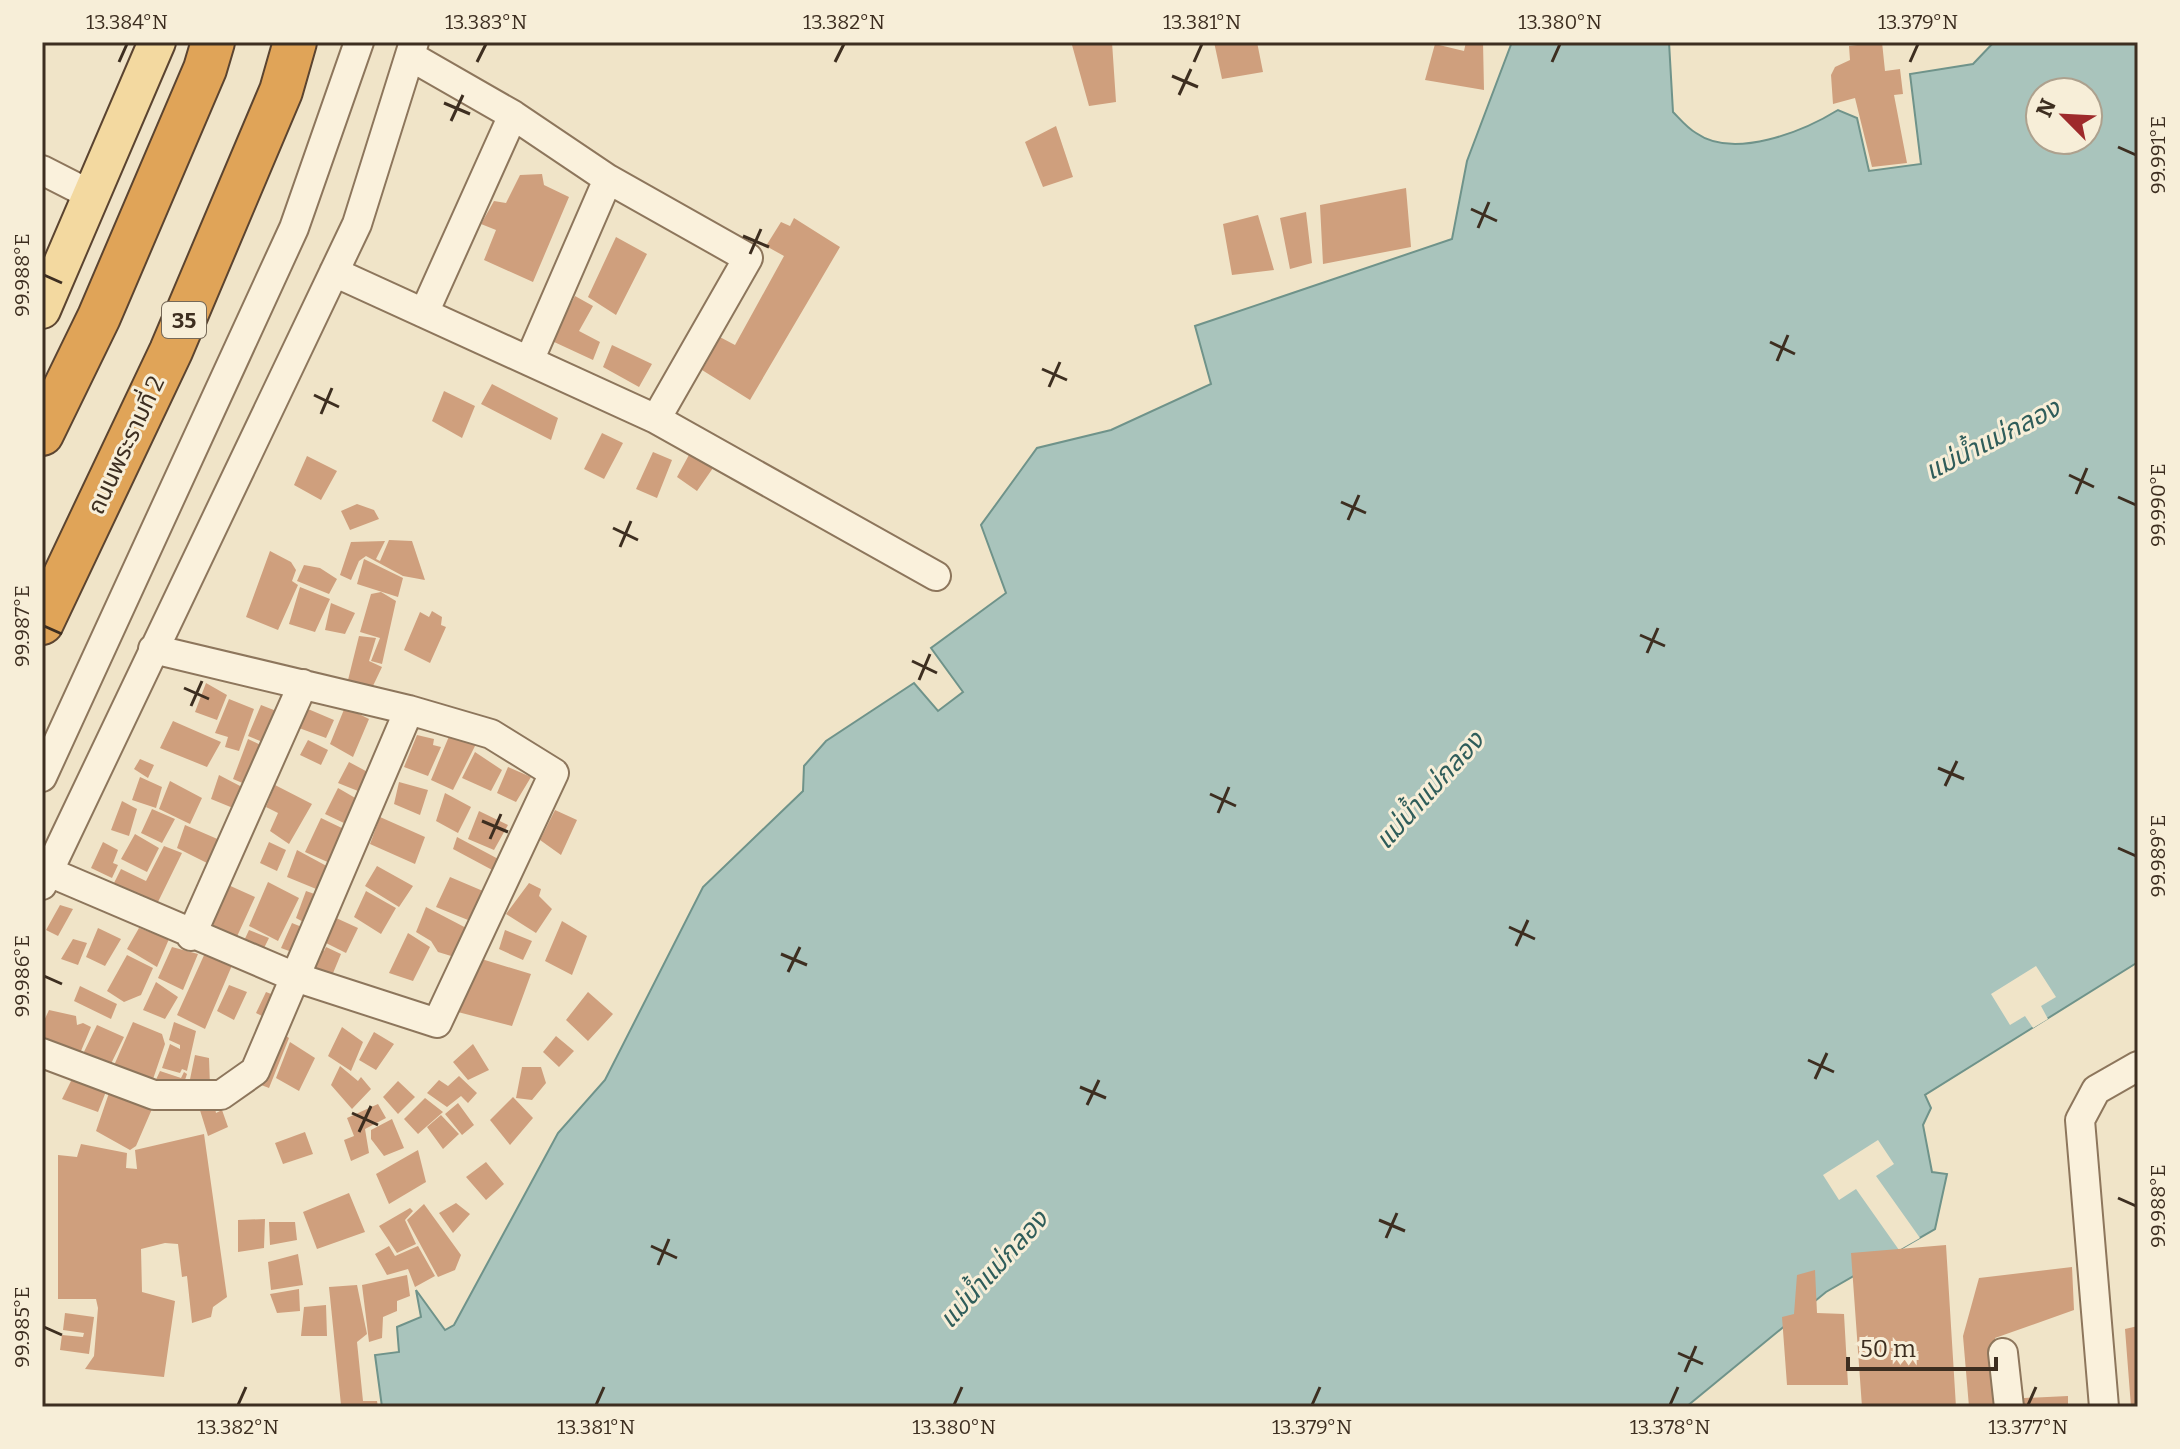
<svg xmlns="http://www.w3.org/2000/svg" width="2180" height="1449" font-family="Bitter,'Noto Sans Thai',serif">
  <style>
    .water { fill: #a9c4bc; stroke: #6f938a; stroke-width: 2; fill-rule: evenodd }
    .pier { fill: #f0e4c8 }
    .building { fill: #cf9f7d }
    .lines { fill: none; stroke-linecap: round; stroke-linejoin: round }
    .minor-casing { stroke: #8d765c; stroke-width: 32 }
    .major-casing { stroke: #5b4430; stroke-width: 40 }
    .highway-casing { stroke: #5b4430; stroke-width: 46 }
    .minor { stroke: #faf1dc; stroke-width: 28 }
    .major { stroke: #f3d9a0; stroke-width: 36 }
    .highway { stroke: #e0a458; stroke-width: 42 }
    .ticks { fill: none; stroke: #3d2e20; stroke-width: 3 }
    .labels { text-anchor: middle; stroke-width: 6; stroke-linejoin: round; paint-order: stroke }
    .shield { fill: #f7eed8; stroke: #756857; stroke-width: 2 }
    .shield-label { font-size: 22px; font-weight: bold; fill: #3d2e20 }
    .street-label { font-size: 24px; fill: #3d2e20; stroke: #f7eed8 }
    .water-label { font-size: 26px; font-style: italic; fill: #2f5d5a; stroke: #f7eed8 }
    .neatline { fill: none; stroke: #3d2e20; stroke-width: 3 }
    .ticks-label { font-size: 20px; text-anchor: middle; fill: #3d2e20 }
  </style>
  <rect width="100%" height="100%" fill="#f0e4c8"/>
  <!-- water -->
  <path class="water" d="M1512,42H1669L1673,112C1680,119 1687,128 1696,133C1734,160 1804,131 1838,110L1857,118L1869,171L1921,164L1910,74L1973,64L1994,42H2138V962L1925,1095L1931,1108L1923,1125L1932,1172L1947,1174L1935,1229L1826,1292L1686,1407H382L375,1355L399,1352L397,1327L421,1317L416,1290L445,1330L454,1325L558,1133L605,1080L703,887L803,791L804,766L826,741L914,683L938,711L963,692L931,648L1006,593L981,525L1037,448L1111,430L1211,384L1195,326L1452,239L1467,161ZM2040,92H2088V140H2040Z"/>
  <!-- pier -->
  <path class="pier" d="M2036,966L2056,997L2041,1006L2048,1019L2033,1028L2025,1016L2010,1025L1991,994Z
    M1878,1140L1894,1164L1876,1176L1920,1238L1899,1250L1856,1189L1839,1200L1823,1175Z"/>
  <!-- building -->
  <path class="building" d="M1084,42H1112L1116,102L1089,106L1072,45Z
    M1214,42H1257L1263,72L1222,79Z
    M1466,42H1483L1484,90L1425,80L1435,44L1464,51Z
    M1882,42L1885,71L1900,69L1903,94L1894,95L1907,163L1872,167L1855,98L1833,104L1831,75L1835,67L1850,60L1849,46Z
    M1056,126L1073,177L1043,187L1025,142Z
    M542,174L544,185L569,197L533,282L484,260L496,230L481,224L494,201L506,203L520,175Z
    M1406,188L1411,247L1323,264L1320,205Z
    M1306,212L1312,263L1290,269L1280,218Z
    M1258,215L1274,270L1232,275L1223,224Z
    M794,218L840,247L750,400L702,370L708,360L703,353L716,335L735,345L784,256L766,246L781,222L790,226Z
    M616,237L647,254L616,315L588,297Z
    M575,296L593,306L579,331L600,342L593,360L552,341Z
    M612,345L652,364L639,387L603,367Z
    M492,384L558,418L551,440L481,404Z
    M444,391L475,406L462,438L432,421Z
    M602,433L623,443L604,479L584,469Z
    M653,452L672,460L657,498L636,489Z
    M690,453L713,468L697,491L677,477Z
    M307,456L337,471L321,500L294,485Z
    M357,504L374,510L379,519L350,530L341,511Z
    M389,540L412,541L425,580L403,576L366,556L359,561L351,580L340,575L351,542L385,541L376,559L380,561Z
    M270,551L291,562L296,570L292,581L298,585L278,630L246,617Z
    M364,559L403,578L398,597L357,584Z
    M304,565L320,568L337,579L329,594L297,581Z
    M300,587L330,599L315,632L289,624Z
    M381,592L396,601L382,664L371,661L380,638L360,632L371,594Z
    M331,603L355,613L345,634L325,630Z
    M432,611L442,617L441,625L446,627L430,663L404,650L420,612L429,617Z
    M359,636L376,638L369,661L382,667L372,688L347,684Z
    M206,683L227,695L217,720L195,712Z
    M229,699L254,709L239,751L225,747L228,737L215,733Z
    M261,705L284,714L270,745L248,736Z
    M345,707L369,719L353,757L330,744Z
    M308,709L334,720L326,738L299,728Z
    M173,721L221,742L207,767L160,748Z
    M452,729L478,740L453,790L431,780Z
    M417,735L434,739L433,745L441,747L428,776L404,767Z
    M248,739L269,749L252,787L233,779Z
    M308,740L328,750L321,765L300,755Z
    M475,752L502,770L491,791L462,778Z
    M140,759L154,765L148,778L134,769Z
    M349,762L377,777L368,795L338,783Z
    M508,767L531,777L516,802L497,793Z
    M219,775L242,787L233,808L211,799Z
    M140,777L162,787L156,808L132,800Z
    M170,781L202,798L190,824L159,809Z
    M399,782L428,790L420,815L394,804Z
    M275,785L312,804L289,844L270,831L278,813L266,807Z
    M338,788L357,799L346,824L325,814Z
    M445,793L471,807L458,833L436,821Z
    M122,801L137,809L129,836L111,830Z
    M152,809L175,819L162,843L141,833Z
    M555,810L577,820L561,855L540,840Z
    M479,811L508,825L494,850L468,839Z
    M380,817L425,837L415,864L370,844Z
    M321,818L346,830L332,864L305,852Z
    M185,825L229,844L219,869L177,848Z
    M135,834L159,848L147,872L121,859Z
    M457,837L502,861L496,872L453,849Z
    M103,842L118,850L113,863L118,865L112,878L91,868Z
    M269,842L286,850L277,871L260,863Z
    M164,846L182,853L156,906L113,885L121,869L146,881Z
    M297,850L334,870L326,893L287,877Z
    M377,866L413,886L399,907L365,886Z
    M450,877L483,891L468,920L436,907Z
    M268,882L299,898L278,941L249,926Z
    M529,883L541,889L539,896L552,909L536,933L506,914Z
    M226,884L255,897L234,943L205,932Z
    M306,891L323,897L311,926L296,918Z
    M366,891L396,908L381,934L354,917Z
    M60,905L73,909L58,936L46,930Z
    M426,907L472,931L461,959L438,952L431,941L416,932Z
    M334,917L358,928L346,953L324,942Z
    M562,921L587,936L572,975L545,961Z
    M292,923L309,930L300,955L281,948Z
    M98,928L121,939L105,966L86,957Z
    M139,928L169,939L157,967L127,949Z
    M249,930L269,938L262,952L243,943Z
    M505,930L532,941L523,960L499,949Z
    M408,933L430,947L413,981L389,973Z
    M73,939L87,943L78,965L61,959Z
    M319,946L324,951L326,947L341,954L331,978L309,970Z
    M172,947L198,954L183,990L158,978Z
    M205,953L233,963L205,1029L177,1015Z
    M127,955L153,968L141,995L124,1002L107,991Z
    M475,957L531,974L512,1026L454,1011Z
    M156,982L178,997L165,1019L143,1010Z
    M229,985L247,992L234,1020L217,1011Z
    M80,986L117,1004L111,1019L74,1001Z
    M266,992L284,999L272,1021L256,1013Z
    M588,992L613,1014L588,1041L566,1020Z
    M49,1010L76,1016L77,1025L83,1023L91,1027L76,1063L42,1049V1025Z
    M133,1022L162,1034L165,1044L151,1085L112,1070Z
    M174,1022L196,1031L187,1071L182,1069L180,1073L162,1068L170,1044L180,1049V1045L169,1040Z
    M97,1025L124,1037L108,1070L81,1058Z
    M342,1027L363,1042L351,1071L328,1056Z
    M277,1029L289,1038L269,1088L251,1081Z
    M374,1032L394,1044L376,1070L359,1060Z
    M556,1036L574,1051L559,1067L543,1052Z
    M290,1042L315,1058L299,1091L276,1078Z
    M473,1044L489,1070L468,1080L453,1062Z
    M195,1055L209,1058L210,1086L189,1084Z
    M340,1066L358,1081L361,1077L371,1089L352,1109L331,1085Z
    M522,1067H541L546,1083L532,1100L516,1098Z
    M160,1071L181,1078L184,1072L187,1074L182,1089L154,1084Z
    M75,1073L107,1089L98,1112L62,1099Z
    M459,1076L477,1093L468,1103L461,1096L447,1107L427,1093L439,1080L448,1086Z
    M398,1081L415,1097L398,1114L383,1097Z
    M109,1093L152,1109L136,1146L130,1150L96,1131Z
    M513,1097L533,1118L510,1145L490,1120Z
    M425,1098L443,1112L418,1134L404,1119Z
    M214,1103L216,1113L222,1110L228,1127L208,1136L199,1107Z
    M458,1103L474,1125L462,1135L445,1114Z
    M378,1104L386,1118L365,1129L369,1153L351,1161L344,1140L354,1136L347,1118Z
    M441,1115L459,1134L443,1149L427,1127Z
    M392,1119L404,1148L384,1156L371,1139V1130Z
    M305,1132L313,1154L283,1164L275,1143Z
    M204,1134L227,1297L213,1307L211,1317L192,1323L187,1276L182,1277L178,1244L165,1243L141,1249L142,1292L175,1301L164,1377L85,1369L94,1356L98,1308L96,1299H58V1155L77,1157L81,1144L127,1153L126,1168L137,1169L135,1150Z
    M418,1150L426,1182L389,1204L376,1174Z
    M486,1162L504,1184L486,1200L466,1177Z
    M349,1193L365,1232L317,1249L303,1212Z
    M456,1203L470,1214L453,1233L439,1213Z
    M424,1204L461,1255L455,1270L438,1277L407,1220Z
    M410,1208L413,1211L405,1220L416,1244L397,1253L379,1226Z
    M265,1219L264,1248L238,1252V1220Z
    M269,1222H295L297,1240L270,1245Z
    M1946,1245L1956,1407H1862L1851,1253Z
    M389,1246L395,1256L418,1246L435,1276L415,1287L408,1269L387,1275L375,1254Z
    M298,1254L303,1285L271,1290L268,1262Z
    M2072,1267L2074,1310L1995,1338L1999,1407H1969L1963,1336L1979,1278Z
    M1815,1270L1817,1313L1844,1314L1848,1385H1787L1782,1317L1794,1314L1797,1275Z
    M407,1275L410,1296L397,1301V1311L383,1317L382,1338L369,1342L362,1285Z
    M357,1285L367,1334L357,1342L363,1401H377L378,1407L341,1405L329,1287Z
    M299,1289L300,1311L277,1313L270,1294Z
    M326,1305L327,1336H301L304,1307Z
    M65,1313L94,1317L89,1354L60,1350L62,1335L83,1337L84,1333L63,1330Z
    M2138,1326V1407H2131L2125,1329Z
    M2068,1396V1407H2024V1398Z"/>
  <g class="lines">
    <!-- minor casing -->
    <g class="minor-casing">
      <path id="minor" d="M410,56L513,115L424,313
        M513,115L608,179L748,258L656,419
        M42,170L93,196
        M334,272L656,419L936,576
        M529,361L608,179
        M42,777L294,228L359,42
        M49,872L295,977L437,1023L554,773L491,734L409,710L153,649
        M42,885L357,224L414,42
        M191,936L303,684
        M42,1053L154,1095H221L255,1071L409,710
        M2003,1353L2009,1407
        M2104,1407L2080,1120L2096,1090L2138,1066"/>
    </g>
    <!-- major casing -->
    <g class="major-casing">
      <path id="major" d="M42,310L157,42"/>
    </g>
    <!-- highway casing -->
    <g class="highway-casing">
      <path id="highway" d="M42,434L99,317L205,69L213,42
        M42,623L171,351L281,91L295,42"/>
    </g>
    <!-- minor -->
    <use href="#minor" class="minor"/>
    <!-- major -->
    <use href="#major" class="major"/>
    <!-- highway -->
    <use href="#highway" class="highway"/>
  </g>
  <!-- ticks -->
  <path class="ticks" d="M119,62L127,44M477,62L486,44M835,62L844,44M1194,62L1202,44M1552,62L1560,44M1910,62L1918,44M1172,76L1198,87M1179,95L1191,69M444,103L470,114M451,121L463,95M2118,147L2136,155M1471,209L1497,221M1478,228L1489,202M743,236L769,247M750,254L761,229M44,275L62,283M1770,342L1795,354M1777,361L1788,335M1042,369L1067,380M1049,387L1060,362M314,395L339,407M321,414L332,388M2069,475L2094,487M2076,494L2087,468M2118,497L2136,505M1341,502L1366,513M1348,520L1359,495M613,528L638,540M620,547L631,521M44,626L62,634M1640,635L1665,646M1647,653L1658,628M912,661L937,673M919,680L930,654M184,688L209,699M191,706L202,681M1938,768L1964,779M1945,786L1957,761M1210,794L1236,806M1218,813L1229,787M482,821L508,832M490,839L501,814M2118,848L2136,856M1509,927L1535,939M1516,946L1528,920M781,954L807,965M788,972L800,947M44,976L62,984M1808,1060L1834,1072M1815,1079L1827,1053M1080,1087L1106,1098M1087,1105L1099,1080M352,1113L378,1125M359,1132L371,1106M2118,1198L2136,1206M1379,1220L1405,1231M1386,1238L1397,1213M651,1246L677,1258M658,1265L669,1239M44,1327L62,1335M1678,1353L1703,1364M1685,1372L1696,1346M238,1405L246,1387M596,1405L604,1387M954,1405L962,1387M1312,1405L1320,1387M1670,1405L1678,1387M2028,1405L2036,1387"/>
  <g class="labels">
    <!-- shield labels -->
    <rect class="shield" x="162" y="302" width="44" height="36" rx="6"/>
    <g class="shield-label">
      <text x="184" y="328">35</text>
    </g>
    <!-- street labels -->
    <g class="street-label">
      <text transform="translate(126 445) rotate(-65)" y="8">ถนนพระรามที่ 2</text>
    </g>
    <!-- water labels -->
    <g class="water-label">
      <text transform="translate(1992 439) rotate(-27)" y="9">แม่น้ำแม่กลอง</text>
      <text transform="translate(1429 790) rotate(-48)" y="9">แม่น้ำแม่กลอง</text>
      <text transform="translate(993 1269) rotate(-48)" y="9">แม่น้ำแม่กลอง</text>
    </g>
  </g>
  <!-- border -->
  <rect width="2180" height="1449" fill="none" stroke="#f7eed8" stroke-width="88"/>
  <!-- north arrow -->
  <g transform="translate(2064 116) rotate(294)"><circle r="38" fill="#f7eed8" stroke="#ada18e" stroke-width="2"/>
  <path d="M0-6L14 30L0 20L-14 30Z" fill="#9e2a2b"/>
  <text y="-12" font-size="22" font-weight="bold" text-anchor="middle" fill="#3d2e20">N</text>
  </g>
  <!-- scale -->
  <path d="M1848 1357v12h148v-12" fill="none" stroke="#3d2e20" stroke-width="4"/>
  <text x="1860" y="1357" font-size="24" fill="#3d2e20" stroke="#f7eed8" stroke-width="6" paint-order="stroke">50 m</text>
  <rect x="44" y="44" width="2092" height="1361" class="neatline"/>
  <g class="ticks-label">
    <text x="127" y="29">13.384°N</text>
    <text x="486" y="29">13.383°N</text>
    <text x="844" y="29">13.382°N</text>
    <text x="1202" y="29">13.381°N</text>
    <text x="1560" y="29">13.380°N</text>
    <text x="1918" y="29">13.379°N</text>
    <text transform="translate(2158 155) rotate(-90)" y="7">99.991°E</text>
    <text transform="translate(22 275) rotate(-90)" y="7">99.988°E</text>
    <text transform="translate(2158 505) rotate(-90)" y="7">99.990°E</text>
    <text transform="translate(22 626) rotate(-90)" y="7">99.987°E</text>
    <text transform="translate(2158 856) rotate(-90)" y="7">99.989°E</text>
    <text transform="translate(22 976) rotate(-90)" y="7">99.986°E</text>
    <text transform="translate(2158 1206) rotate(-90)" y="7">99.988°E</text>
    <text transform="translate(22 1327) rotate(-90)" y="7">99.985°E</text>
    <text x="238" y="1434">13.382°N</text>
    <text x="596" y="1434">13.381°N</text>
    <text x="954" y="1434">13.380°N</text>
    <text x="1312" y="1434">13.379°N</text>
    <text x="1670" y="1434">13.378°N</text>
    <text x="2028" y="1434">13.377°N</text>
  </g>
</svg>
